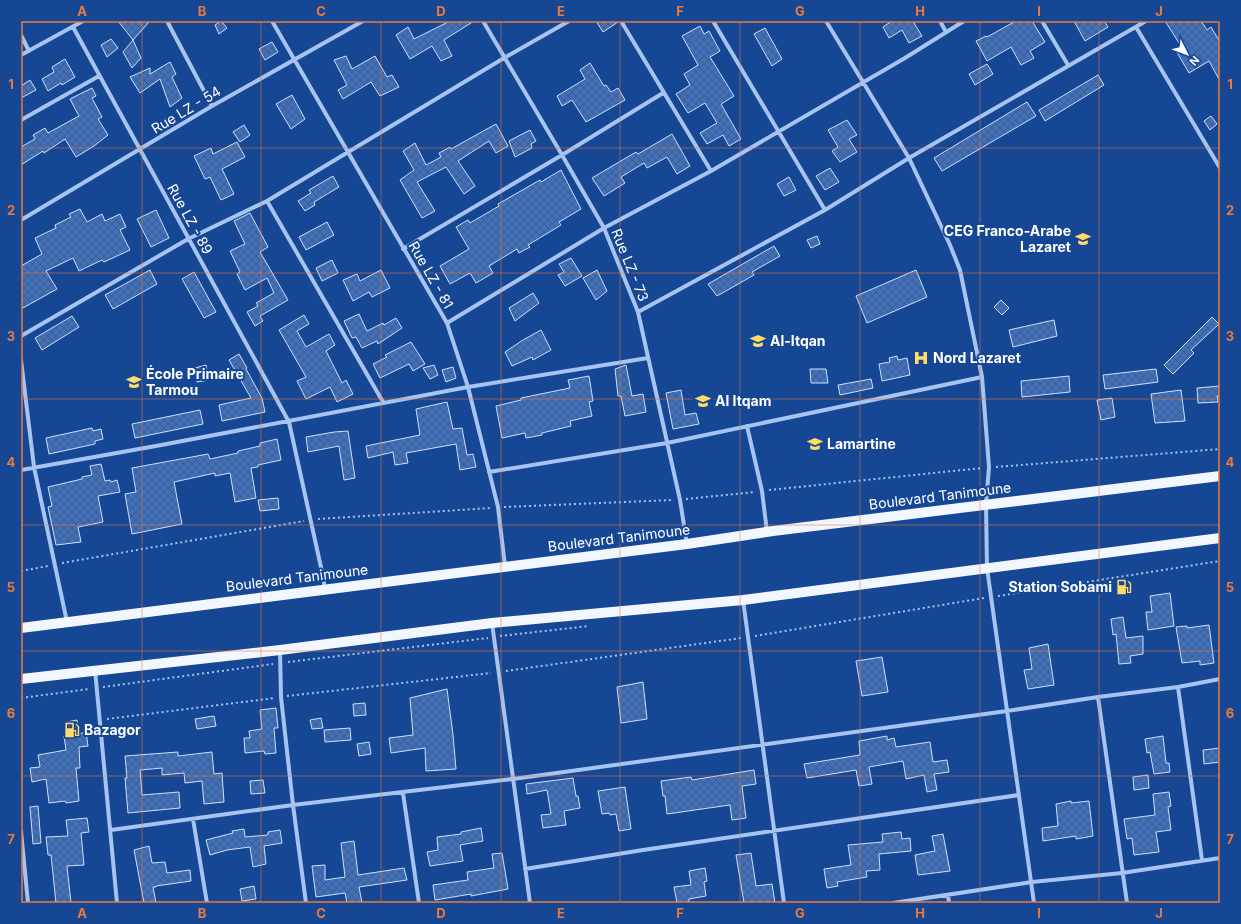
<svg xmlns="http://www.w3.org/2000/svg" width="1241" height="924" font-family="Inter,sans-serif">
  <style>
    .building { fill: url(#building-cross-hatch); stroke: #cee0fc }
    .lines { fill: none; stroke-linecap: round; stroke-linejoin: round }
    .path { stroke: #a7c4f1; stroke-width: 2; stroke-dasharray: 2 3; stroke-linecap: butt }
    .street { stroke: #a7c4f1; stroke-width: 4 }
    .primary { stroke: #f1f6ff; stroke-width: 10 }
    .grid { fill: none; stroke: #ed7a3d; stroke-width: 1; stroke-opacity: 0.55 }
    .labels { text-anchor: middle; stroke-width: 4; stroke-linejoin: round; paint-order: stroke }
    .street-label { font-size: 14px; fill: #fff; stroke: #164795 }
    .poi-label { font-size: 14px; font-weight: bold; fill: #fff; stroke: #164795; text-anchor: start }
    .neatline { fill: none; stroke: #ed7a3d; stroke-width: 1.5 }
    .grid-label { font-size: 13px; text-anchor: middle; font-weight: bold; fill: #ed7a3d }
  </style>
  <defs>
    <pattern id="building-cross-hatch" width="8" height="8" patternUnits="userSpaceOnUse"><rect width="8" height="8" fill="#3e70bd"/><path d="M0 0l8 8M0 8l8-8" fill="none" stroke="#465c7f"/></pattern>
  </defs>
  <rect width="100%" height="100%" fill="#164795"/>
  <!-- building -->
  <path class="building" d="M118,21H150L133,40Z
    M221,21L227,28L219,34L215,25Z
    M450,21H474L444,40L452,56L441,61L432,46L410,59L396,35L408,27L414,39Z
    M596,21H618V22L603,32Z
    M892,21H917L914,23L922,36L909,43L902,30L889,38L883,27Z
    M1016,21H1032L1045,42L1030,51L1034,58L1021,65L1011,47L987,61L976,41L986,36L987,37Z
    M1074,21H1104L1108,27L1085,41Z
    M1165,21H1201L1207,30L1211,27L1220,42V81L1209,61L1189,73L1175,49L1181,46Z
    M700,26L704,34L709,31L720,51L710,57L734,96L721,104L741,139L729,146L723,135L707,144L700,133L717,123L705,103L688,113L676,94L690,85L684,74L698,65L682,36Z
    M765,28L782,59L772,66L754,34Z
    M111,39L118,48L107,57L101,45Z
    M133,40L141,58L132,68L123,52Z
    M272,42L278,52L265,60L259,49Z
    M346,56L352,69L375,56L387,77L392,75L399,87L380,96L371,82L343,99L338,90L347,85L334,60Z
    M65,59L75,77L62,85L61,83L48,91L42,79L54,72L52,67Z
    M170,62L176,74L172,77L182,98L170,107L160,79L140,93L130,77L150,68V74Z
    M590,63L604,86L606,85L611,92L618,88L625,100L586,122L572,100L562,106L557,96L585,79L580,70Z
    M987,64L993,74L975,85L969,74Z
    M1098,75L1104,85L1045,121L1039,110Z
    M30,80L36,90L21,98V86Z
    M92,88L96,96L92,98L102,117L98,119L108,135L94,146L76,157L65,139L44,153L43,151L21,165V147L35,139L33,135L45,128L48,133L79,116L70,99Z
    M292,95L305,119L291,129L276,104Z
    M1027,102L1036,116L942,171L934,158Z
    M1211,116L1217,124L1210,130L1204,121Z
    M847,120L857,135L849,139L857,152L840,162L832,151L838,147L828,130Z
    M496,124L508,146L496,153L489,141L458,161L475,186L464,194L446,167L417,182L435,211L422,218L400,180L414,170L403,151L415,143L426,165L441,157L439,153L450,147L451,149Z
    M244,125L250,135L240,142L233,132Z
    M530,130L536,141L531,144L532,148L515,157L509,141Z
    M672,134L690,166L677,174L667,157L647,168L644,163L621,177L625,183L604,196L592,178L636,152L638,154Z
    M237,142L245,157L222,169L234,194L221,200L210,177L205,179L194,156L211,148L213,154Z
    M830,168L839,182L825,190L816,176Z
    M561,170L581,209L559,222L561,225L528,245L530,247L519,253L517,249L489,266L493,273L476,283L470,273L450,284L440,266L469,249L456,227L468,220L470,223L499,206L498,204L540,180L541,182Z
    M333,176L339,187L314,202L315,205L305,211L298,201L311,193L309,190Z
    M789,177L796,190L784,196L777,184Z
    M80,209L87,222L102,214L105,221L120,214L126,227L120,230L130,250L104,262L102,260L79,271L73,258L46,271L57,289L21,309V266L42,254L35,238L56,228L55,225L71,217L69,214Z
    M156,210L169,238L151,247L137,219Z
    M250,213L268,247L260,252L288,300L260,316L263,321L255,326L247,312L258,306L256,303L274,293L267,278L245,290L237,274L240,272L230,251L245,244L234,221Z
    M327,222L334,235L306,250L299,237Z
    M817,236L820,244L811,248L807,240Z
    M774,246L780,256L752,272L754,275L717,296L708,284Z
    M571,258L582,276L565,286L558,275L564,272L559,264Z
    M332,260L338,273L322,281L316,268Z
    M150,270L157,284L113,309L105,295Z
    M381,270L390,288L372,297L369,292L353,301L343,280L357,274L360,281Z
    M597,270L607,291L596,300L583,278Z
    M916,270L927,297L867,323L856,296Z
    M194,272L216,312L204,318L182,279Z
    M533,293L539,303L515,321L509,308Z
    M1001,300L1009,308L1002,315L994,307Z
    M359,314L367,331L383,323L384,325L396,318L402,328L378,344L377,341L362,348L356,337L352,338L344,321Z
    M304,315L309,324L297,331L306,347L329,334L335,345L326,351L342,383L346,380L353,394L337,402L330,387L306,399L297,381L306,377L279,330Z
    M72,316L79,327L42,350L35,338Z
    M1212,317L1219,324L1191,350L1194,353L1173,374L1164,365Z
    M1054,320L1057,336L1013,347L1009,330Z
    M541,330L551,350L533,360L532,357L512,366L505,352L523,340Z
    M411,342L425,364L413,371L409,364L380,378L373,364L387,357L385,355Z
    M239,354L247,368L246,369L262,398L265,412L222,421L219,405L251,398L229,360Z
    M897,356L898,360L907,358L910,375L882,381L879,364L890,362L889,358Z
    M206,365L209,380L197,382L195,368Z
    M434,365L438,375L430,379L423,368Z
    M626,365L632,396L643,394L646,412L625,416L621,396H618L615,369Z
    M453,367L456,378L446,382L442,370Z
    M810,369H826L828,383H811Z
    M1156,369L1158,382L1105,389L1103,375Z
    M589,376L593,401L589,402L592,416L570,421L571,426L542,433V435L526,438L525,433L502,438L496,406L521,400V398L570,388L568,380Z
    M1069,376L1070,392L1022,397L1021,381Z
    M871,379L873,388L840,395L838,385Z
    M1220,386V396H1217L1218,402L1198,403L1197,388Z
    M681,390L685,415L696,413L699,424L673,429L666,393Z
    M1181,390L1185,421L1155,423L1151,394Z
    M1112,398L1115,417L1101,420L1097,400Z
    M447,402L453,429L462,428L467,455L473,454L476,467L460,470L456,444L406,453L408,463L395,465L393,452L368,458L366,446L420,435L416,409Z
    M200,410L203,424L135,438L132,424Z
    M92,428L93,431L101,429L103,439L95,441V444L49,454L46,438Z
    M348,431L355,478L344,480L339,446L308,452L306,437L334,432Z
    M277,439L281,460L258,465V467L251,468L256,498L235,502L230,473L215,476V473L174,482L182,524L132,534L125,494L136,492L132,468L208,454L210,459L238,453V451L260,446V443Z
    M101,464L105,481L110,480L111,482L117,480L120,492L98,496L103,522L78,527L81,542L56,545L48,507L52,506L48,487L82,479V477L92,475L90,466Z
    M278,498L279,509L260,511L258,500Z
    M1170,593L1174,626L1148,630L1146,612H1152L1150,596Z
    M1123,617L1126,638L1143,636V654L1130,656L1131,663L1119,664L1116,634L1113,635L1111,619Z
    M1209,625L1214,663L1200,665V661L1182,663L1176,627L1187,626V628Z
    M1048,644L1054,685L1028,689L1024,670L1032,669L1029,648Z
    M882,657L888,692L862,696L856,661Z
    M643,682L647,719L621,723L617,687Z
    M447,689L453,735L456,769L426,771L425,748L391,753L389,738L413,735L410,698Z
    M365,703L366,715L354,716L353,704Z
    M276,708L278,728H274L276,753L265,754L264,751L245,753L244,738H250L249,731L262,729L260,710Z
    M214,716L216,726L197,729L195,719Z
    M321,718L323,728L312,729L310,720Z
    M77,720L79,734L86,732L88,746L79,747L80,768H76L79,801L66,803L65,801L49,803L46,779L32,782L30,768L40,767L38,755L66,750L64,736L69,735L67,722Z
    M350,728L351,740L325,742L324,730Z
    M887,736V740L894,738L896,747L930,742L933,762L947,760L949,772L934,774L937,790L927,792L924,775L906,779L903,761L869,767L872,784L859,786L856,770L807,778L804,764L860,755L859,741Z
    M1163,736L1166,763H1169L1170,772L1154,774L1150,752L1147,753L1145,739Z
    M369,742L371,754L359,756L357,744Z
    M1220,748V762L1204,764L1203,750Z
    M178,752V756L212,752L214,774L222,773L224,802L204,804L202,781L185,783L184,773L162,775V768L140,770L142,795L179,792L180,808L128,813L125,778H127L125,756Z
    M754,770L756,784L742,786L746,818L732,820L730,805L667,814L665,796H663L661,781L691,777L692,780Z
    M1148,775L1149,788L1134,790L1133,777Z
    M573,778L576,796H578L580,808L564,811L566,825L543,828L541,815L551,814L547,790L527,794L526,784Z
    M263,780L265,793L251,794L250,781Z
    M625,787L631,829L619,831L616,814L610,815L609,813L602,814L598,791Z
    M1169,792L1171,806L1168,807L1171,830L1156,832L1159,852L1134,855L1132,838L1127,839L1124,819L1155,815L1153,794Z
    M1071,801V803L1089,801L1093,836L1076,839V836L1043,841L1042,828L1058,826L1056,804Z
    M38,806L41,843L33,844L30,807Z
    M87,818L89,832L81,833L84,865L67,866L71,903H56L51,855H48L46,837L68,836L66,820Z
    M481,828L483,841L460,845L463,861L430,866L427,852L438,850L437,837L461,834V832Z
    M244,829L245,837L268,835V832L280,830L282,843L264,846L266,864L253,867L250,847L227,850L210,855L206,840L233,833L232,831Z
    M901,832L902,839L910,838L911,851L879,854L880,870L866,871L867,877L837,882L838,886L827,888L824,869L851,865L848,845L883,842L882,834Z
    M943,834L950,871L918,875L915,855L935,851L932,836Z
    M354,841L358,875L404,868L407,880L359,887L362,903H347L345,893L316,897L312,866L325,865V880L345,877L341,843Z
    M149,846L152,863L165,862L167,873L190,870L191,881L156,886V887H153L156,903H144L134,850Z
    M502,853L508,889L471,896V894L435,900L433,885L468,880L467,872L494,868L492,854Z
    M751,853L756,886L772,884L775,903H744L736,855Z
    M705,868L707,881L704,882L706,896L689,899V903H677L674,887L691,885L689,871Z
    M254,886L256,899L242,901L240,889Z"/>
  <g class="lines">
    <!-- path -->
    <path class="path" d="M996,467L1220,449
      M769,490L982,468
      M686,499L755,492
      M504,507L673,500
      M318,519L491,508
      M62,563L304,521
      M21,571L48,566
      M998,596L1220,561
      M500,636L589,626
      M755,636L984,598
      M288,662L488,638
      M506,671L741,638
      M103,687L273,664
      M287,696L491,673
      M21,698L89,689
      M107,719L275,698"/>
    <!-- street -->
    <path class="street" d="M167,21L212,106
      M272,21L447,323L468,387L498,507L505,566
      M483,21L562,155L604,228L638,312L680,500L687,544
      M621,21L711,171
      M713,21L825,210
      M826,21L909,158L950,245L960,270L982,377L989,467L986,504L987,568L1034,903
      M940,21L946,32
      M1042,21L1068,65
      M73,27L289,422L324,581V589
      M1136,27L1220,168
      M21,35L29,51
      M21,55L83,21
      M21,120L99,76
      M267,201L383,402
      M21,220L212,106L363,21
      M403,249L562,155L663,93
      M638,312L825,210L909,158L1146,21
      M447,323L604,228L711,171L905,58L964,21
      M21,336L188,239L267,201L504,58L569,21
      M21,360L34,467L67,622
      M747,426L762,491L767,532
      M21,470L156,446L468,387L648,358
      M489,472L667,443L982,377
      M743,600L784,903
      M492,623L530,903
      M280,651L281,697L293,805L306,903
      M95,670L117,903
      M1178,687L1202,860
      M1098,697L1127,903
      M403,793L419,903
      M193,819L207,903
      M111,830L293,805L513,779L1007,711L1098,697L1178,687L1220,679
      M21,831L28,903
      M525,869L643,850L1019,795
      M948,895L949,903
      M893,903L1032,882L1122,873L1220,858"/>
    <!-- primary -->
    <path class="primary" d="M21,628L687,544L773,531L1220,476
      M21,679L280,650L492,623L743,600L1220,538"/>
  </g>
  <!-- grid -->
  <path class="grid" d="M142,21V903M261,21V903M381,21V903M501,21V903M620,21V903M740,21V903M860,21V903M980,21V903M1099,21V903M21,148H1220M21,273H1220M21,399H1220M21,525H1220M21,651H1220M21,776H1220"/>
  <!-- icons -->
  <defs>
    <g id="school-bare" transform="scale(1.2)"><path d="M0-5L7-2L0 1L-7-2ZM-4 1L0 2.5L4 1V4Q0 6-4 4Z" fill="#ffdb67" stroke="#164795" stroke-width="2.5" paint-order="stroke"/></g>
    <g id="hospital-bare" transform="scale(1.2)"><path d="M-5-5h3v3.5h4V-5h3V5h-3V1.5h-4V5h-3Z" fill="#ffdb67" stroke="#164795" stroke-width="2.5" paint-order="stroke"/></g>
    <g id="fuel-bare" transform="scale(1.2)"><path d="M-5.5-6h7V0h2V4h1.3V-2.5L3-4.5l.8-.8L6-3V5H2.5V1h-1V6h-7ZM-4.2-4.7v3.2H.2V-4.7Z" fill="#ffdb67" stroke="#164795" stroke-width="2.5" paint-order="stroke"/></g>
  </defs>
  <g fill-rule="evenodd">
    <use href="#school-bare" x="1083" y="239"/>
    <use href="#school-bare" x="758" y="341"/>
    <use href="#hospital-bare" x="921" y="358"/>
    <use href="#school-bare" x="134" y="382"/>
    <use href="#school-bare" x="703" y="401"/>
    <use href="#school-bare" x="815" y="444"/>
    <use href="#fuel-bare" x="1124" y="587"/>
    <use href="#fuel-bare" x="72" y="730"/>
  </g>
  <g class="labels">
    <!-- street labels -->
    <g class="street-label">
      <text transform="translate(186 110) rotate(-31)" y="5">Rue LZ - 54</text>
      <text transform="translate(190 219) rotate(61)" y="5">Rue LZ - 89</text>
      <text transform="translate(630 265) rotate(68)" y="5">Rue LZ - 73</text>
      <text transform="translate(431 275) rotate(60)" y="5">Rue LZ - 81</text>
      <text transform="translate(940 496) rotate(-7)" y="5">Boulevard Tanimoune</text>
      <text transform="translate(619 538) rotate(-7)" y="5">Boulevard Tanimoune</text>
      <text transform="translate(297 578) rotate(-7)" y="5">Boulevard Tanimoune</text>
    </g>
    <!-- poi labels -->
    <g class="poi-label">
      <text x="1071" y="236" text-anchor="end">CEG Franco-Arabe<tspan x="1071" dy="16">Lazaret</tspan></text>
      <text x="770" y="346">Al-Itqan</text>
      <text x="933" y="363">Nord Lazaret</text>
      <text x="146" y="379">École Primaire<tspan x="146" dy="16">Tarmou</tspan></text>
      <text x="715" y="406">Al Itqam</text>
      <text x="827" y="449">Lamartine</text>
      <text x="1112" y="592" text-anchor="end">Station Sobami</text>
      <text x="84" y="735">Bazagor</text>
    </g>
  </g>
  <!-- border -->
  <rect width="1241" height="924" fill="none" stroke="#164795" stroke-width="44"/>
  <!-- north arrow -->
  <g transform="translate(1187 54) rotate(132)" stroke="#164795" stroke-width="3" paint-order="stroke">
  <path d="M0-3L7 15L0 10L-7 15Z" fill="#ffffff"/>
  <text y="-6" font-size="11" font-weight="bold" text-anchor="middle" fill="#ffffff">N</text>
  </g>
  <rect x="22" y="22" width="1197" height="880" class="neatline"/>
  <g class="grid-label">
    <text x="82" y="16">A</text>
    <text x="202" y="16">B</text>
    <text x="321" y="16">C</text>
    <text x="441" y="16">D</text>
    <text x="561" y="16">E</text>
    <text x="680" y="16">F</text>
    <text x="800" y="16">G</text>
    <text x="920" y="16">H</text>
    <text x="1039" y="16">I</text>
    <text x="1159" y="16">J</text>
    <text x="11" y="89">1</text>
    <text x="1230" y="89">1</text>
    <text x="11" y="215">2</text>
    <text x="1230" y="215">2</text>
    <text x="11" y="341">3</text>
    <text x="1230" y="341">3</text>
    <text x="11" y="467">4</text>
    <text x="1230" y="467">4</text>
    <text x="11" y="592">5</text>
    <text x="1230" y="592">5</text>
    <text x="11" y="718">6</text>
    <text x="1230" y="718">6</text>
    <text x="11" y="844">7</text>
    <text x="1230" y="844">7</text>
    <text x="82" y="918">A</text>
    <text x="202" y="918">B</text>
    <text x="321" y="918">C</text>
    <text x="441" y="918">D</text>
    <text x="561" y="918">E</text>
    <text x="680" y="918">F</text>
    <text x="800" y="918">G</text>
    <text x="920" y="918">H</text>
    <text x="1039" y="918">I</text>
    <text x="1159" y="918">J</text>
  </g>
</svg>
